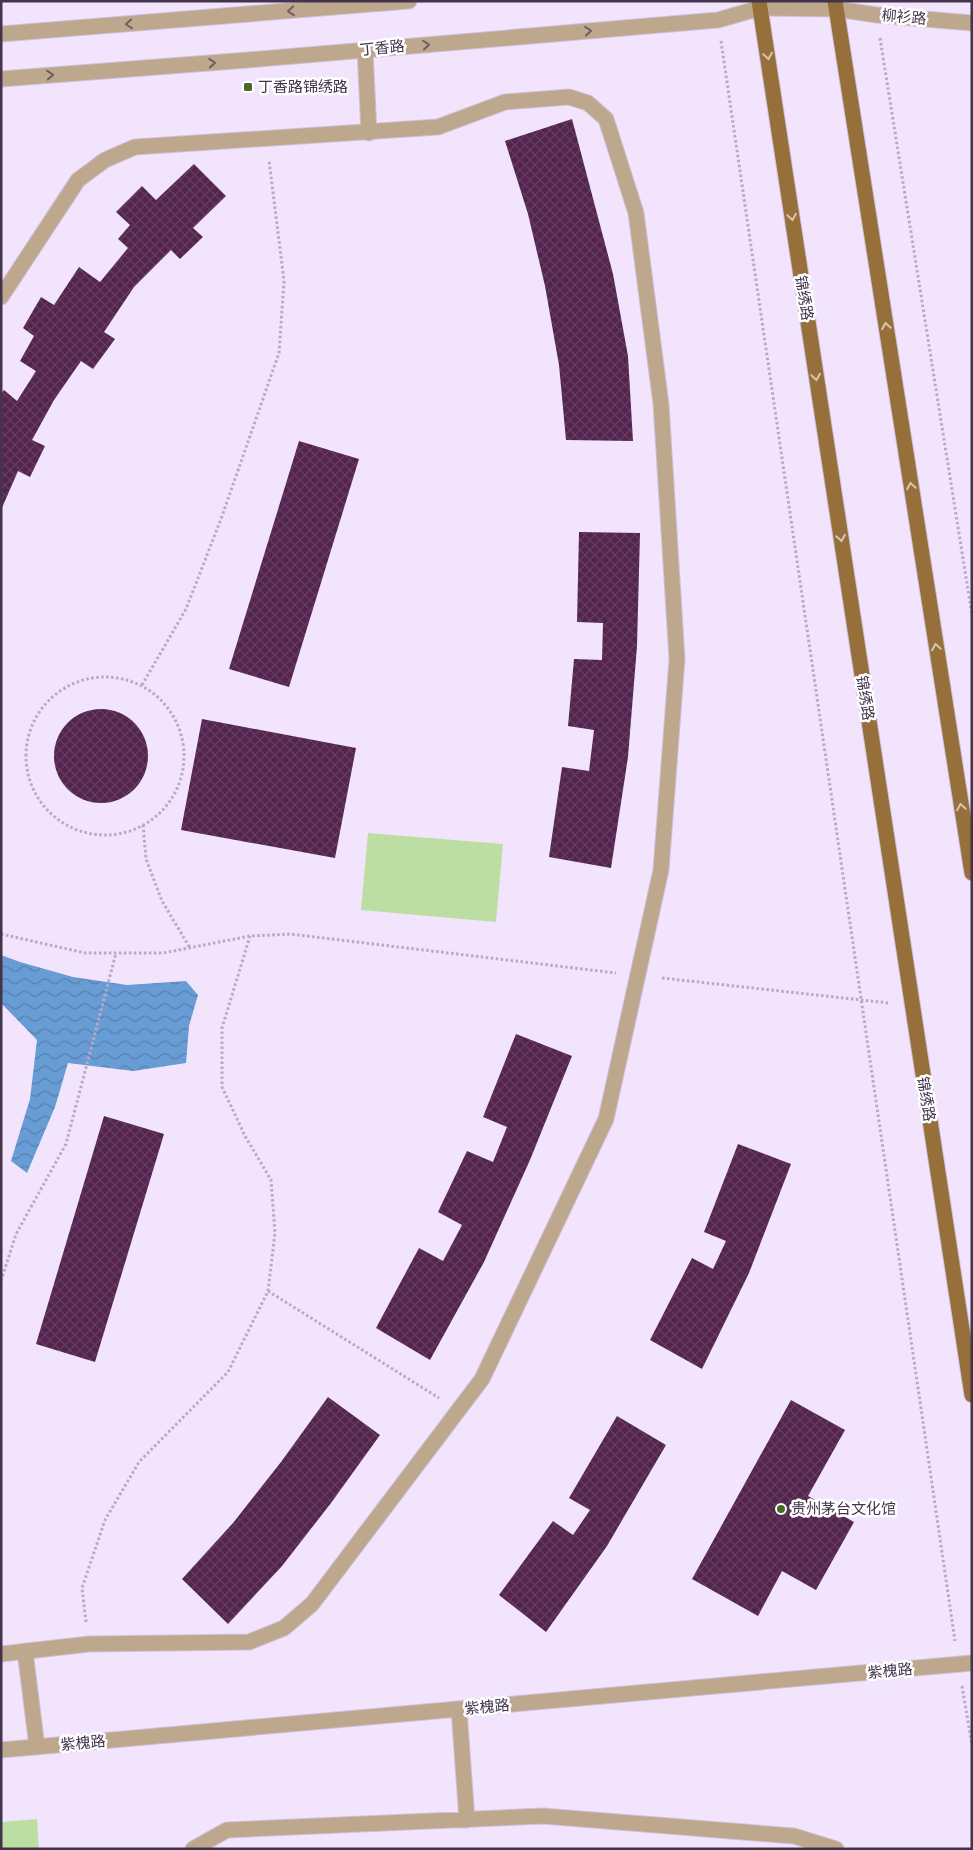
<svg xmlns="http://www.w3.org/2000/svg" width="973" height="1850" font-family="'Source Sans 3','Noto Sans SC',sans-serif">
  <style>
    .green { fill: #bddea2 }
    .water { fill: url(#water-waves) }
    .building { fill: url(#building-cross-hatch) }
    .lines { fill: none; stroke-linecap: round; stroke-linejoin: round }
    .minor-casing { stroke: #d0c1da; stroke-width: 17 }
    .major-casing { stroke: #d0c1da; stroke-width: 17 }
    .path { stroke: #b9aac3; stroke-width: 3; stroke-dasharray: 2.5 2.5; stroke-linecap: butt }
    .minor { stroke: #bea88d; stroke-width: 15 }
    .major { stroke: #976f3b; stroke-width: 15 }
    .oneway { stroke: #6e5d63 }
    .oneway2 { stroke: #d5c5b1 }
    .poi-dot { fill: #486b23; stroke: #fff; stroke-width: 2 }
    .labels { text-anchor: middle; stroke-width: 5; stroke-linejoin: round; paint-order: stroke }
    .street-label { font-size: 15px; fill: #43344c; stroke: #fff }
    .poi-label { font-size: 15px; fill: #43344c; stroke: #fff; text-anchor: start }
  </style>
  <defs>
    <pattern id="water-waves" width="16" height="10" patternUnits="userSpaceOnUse" patternTransform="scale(1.25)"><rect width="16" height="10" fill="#689cd4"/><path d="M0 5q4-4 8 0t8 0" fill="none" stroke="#5780ae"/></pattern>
    <pattern id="building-cross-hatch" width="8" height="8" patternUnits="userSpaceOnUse" patternTransform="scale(1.25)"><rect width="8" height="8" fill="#53244e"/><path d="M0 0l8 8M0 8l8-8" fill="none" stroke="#643c60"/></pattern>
  </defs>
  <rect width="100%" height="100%" fill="#f3e4fd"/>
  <!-- green -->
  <path class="green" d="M368,833L503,844L496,922L361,910Z
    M37,1819L39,1849H1V1822Z"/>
  <!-- water -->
  <path class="water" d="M1,955L20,962L73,977L127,985L186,981L198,995L189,1026L186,1063L133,1071L68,1063L55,1107L27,1173L11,1161L30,1099L37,1040L1,1003Z"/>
  <!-- building -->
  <path class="building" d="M572,119L613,274L628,356L633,441L566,440L559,365L545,286L528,214L505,141Z
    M194,164L226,196L193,228L203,237L180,259L171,250L134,287L104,332L115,339L93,369L81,361L54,400L32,440L45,446L30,477L18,471L1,510V394L4,390L17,401L36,371L20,361L34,336L23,328L41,297L54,305L79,267L100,282L128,248L118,239L130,225L116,212L142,186L156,200Z
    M299,441L359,459L289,687L229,669Z
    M579,532L640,533L637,646L628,757L611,868L549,857L562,767L589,771L594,730L568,726L574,659L602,660L603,623L577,622Z
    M54 756a47 47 0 1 1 94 0a47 47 0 1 1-94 0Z
    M202,719L356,748L335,858L181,830Z
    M516,1034L572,1056L530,1160L484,1262L430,1360L376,1328L419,1248L443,1261L462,1225L438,1212L467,1151L493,1162L507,1127L483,1117Z
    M104,1116L164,1134L95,1362L36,1344Z
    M738,1144L791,1164L749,1273L702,1369L650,1340L692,1258L713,1269L726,1241L704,1232Z
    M328,1397L380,1435L331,1503L282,1566L228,1624L182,1579L233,1523L281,1462Z
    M791,1400L845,1430L808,1496L854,1522L816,1590L782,1571L758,1616L692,1579Z
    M617,1416L666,1445L607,1546L546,1632L499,1595L553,1521L573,1535L590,1510L569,1498Z"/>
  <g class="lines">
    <!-- minor casing -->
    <g class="minor-casing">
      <path id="minor" d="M1,34L409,1
        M365,50L369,133
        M1,79L248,60L718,20L760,8L836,9L877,15L972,23
        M1,297L78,180L105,160L135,147L438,127L505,102L569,97L588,103L606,119L636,213L661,404L677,659L661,870L606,1119L482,1379L312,1604L284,1628L249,1642L89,1644L1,1654
        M25,1651L37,1747
        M459,1710L467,1820
        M1,1750L972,1663
        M193,1849L227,1830L543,1816L794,1836L836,1849"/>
    </g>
    <!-- major casing -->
    <g class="major-casing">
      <path id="major" d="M759,1L972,1395
        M835,1L972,873"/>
    </g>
    <!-- path -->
    <path class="path" d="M880,38L972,615
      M721,41L955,1641
      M26 756a79 79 0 1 1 158 0a79 79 0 1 1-158 0Z
      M142,685L186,609L221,519L279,353L284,281L269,160
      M143,825L146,859L162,901L190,948
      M1,934L85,953H163L250,936L290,934L616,973
      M662,978L889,1003
      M1,1281L16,1234L66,1144L116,953
      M268,1291L439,1398
      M86,1622L82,1588L105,1520L139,1462L228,1372L268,1291L275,1233L271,1180L245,1136L222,1087V1028L250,936
      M962,1686L972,1745"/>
    <!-- minor -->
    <use href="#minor" class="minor"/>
    <!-- major -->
    <use href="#major" class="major"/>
  </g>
  <!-- one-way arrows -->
  <defs><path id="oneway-chevron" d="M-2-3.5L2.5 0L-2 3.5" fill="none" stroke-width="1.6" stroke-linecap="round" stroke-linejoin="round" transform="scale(1.25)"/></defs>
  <g class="oneway">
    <use href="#oneway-chevron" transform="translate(291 11) rotate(175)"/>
    <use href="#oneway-chevron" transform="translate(129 24) rotate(175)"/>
    <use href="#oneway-chevron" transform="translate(588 31) rotate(-5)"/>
    <use href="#oneway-chevron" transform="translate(426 45) rotate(-5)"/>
    <use href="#oneway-chevron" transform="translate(212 63) rotate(-4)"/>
    <use href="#oneway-chevron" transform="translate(50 75) rotate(-4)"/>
  </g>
  <g class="oneway2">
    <use href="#oneway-chevron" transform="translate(768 56) rotate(81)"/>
    <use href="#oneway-chevron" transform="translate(792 217) rotate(81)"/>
    <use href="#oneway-chevron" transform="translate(886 326) rotate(-99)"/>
    <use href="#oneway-chevron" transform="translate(816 377) rotate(81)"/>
    <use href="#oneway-chevron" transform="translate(911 486) rotate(-99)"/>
    <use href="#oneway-chevron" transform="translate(841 538) rotate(81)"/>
    <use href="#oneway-chevron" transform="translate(936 647) rotate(-99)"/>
    <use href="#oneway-chevron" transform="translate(961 807) rotate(-99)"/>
  </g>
  <!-- markers -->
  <g class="poi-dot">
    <rect x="243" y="82" width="10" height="10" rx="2.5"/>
    <circle cx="781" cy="1509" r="5"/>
  </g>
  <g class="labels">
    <!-- street labels -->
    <g class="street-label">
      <text transform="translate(904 17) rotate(5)" y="5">柳衫路</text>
      <text transform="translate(382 48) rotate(-5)" y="5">丁香路</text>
      <text transform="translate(804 298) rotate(81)" y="5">锦绣路</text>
      <text transform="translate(865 698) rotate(81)" y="5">锦绣路</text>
      <text transform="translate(926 1099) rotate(81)" y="5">锦绣路</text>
      <text transform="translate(890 1671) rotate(-5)" y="5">紫槐路</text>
      <text transform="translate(487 1707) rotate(-5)" y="5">紫槐路</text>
      <text transform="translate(83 1743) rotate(-5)" y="5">紫槐路</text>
    </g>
    <!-- poi labels -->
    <g class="poi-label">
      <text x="258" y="92">丁香路锦绣路</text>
      <text x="791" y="1514">贵州茅台文化馆</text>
    </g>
  </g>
  <!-- border -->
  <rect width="973" height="1850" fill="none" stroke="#43344c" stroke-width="5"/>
</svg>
